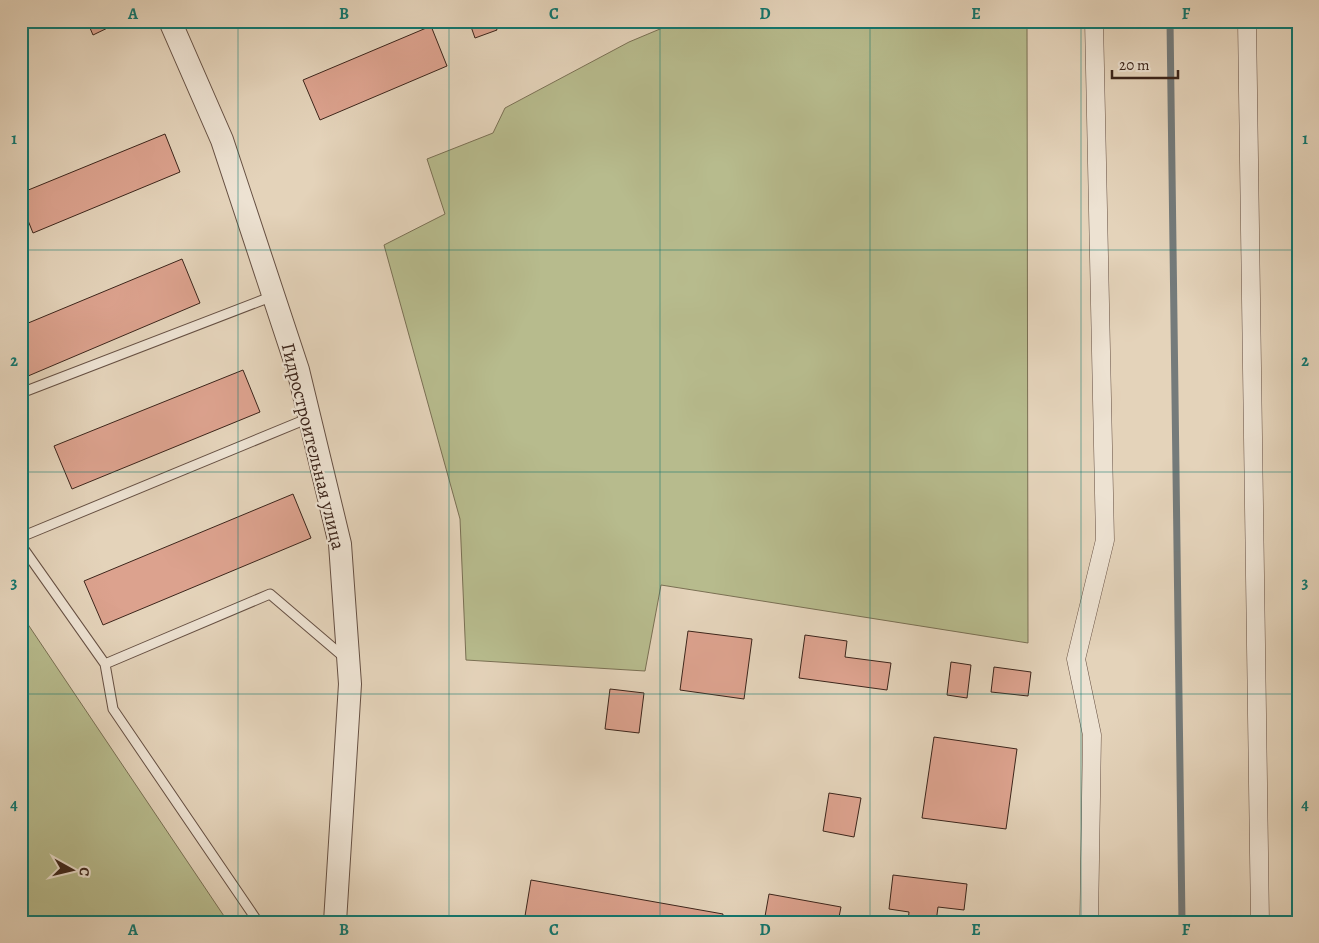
<svg xmlns="http://www.w3.org/2000/svg" width="1319" height="943" font-family="Alegreya,serif">
  <style>
    .green { fill: #b7bb8d; stroke: #7a7054 }
    .lines { fill: none; stroke-linecap: round; stroke-linejoin: round }
    .stream { stroke: #747b7b; stroke-width: 7 }
    .building { fill: #dca28e; stroke: #3c251b }
    .service-casing { stroke: #665043; stroke-width: 11 }
    .minor-casing { stroke: #665043; stroke-width: 19 }
    .tertiary-casing { stroke: #665043; stroke-width: 24 }
    .service { stroke: #ede2d2; stroke-width: 9 }
    .minor { stroke: #ede2d2; stroke-width: 18 }
    .tertiary { stroke: #ede2d2; stroke-width: 22 }
    .grid { fill: none; stroke: #0f766e; stroke-width: 1; stroke-opacity: 0.55 }
    .labels { text-anchor: middle; stroke-width: 4.5; stroke-linejoin: round; paint-order: stroke }
    .street-label { font-size: 19px; fill: #3c251b; stroke: #ede2d2 }
    .neatline { fill: none; stroke: #0f766e; stroke-width: 2 }
    .grid-label { font-size: 16px; text-anchor: middle; font-weight: bold; fill: #0f766e }
  </style>
  <rect width="100%" height="100%" fill="#e4d3ba"/>
  <filter id="stains"><feTurbulence type="fractalNoise" baseFrequency=".004" numOctaves="4"/><feColorMatrix values="0 0 0 0 .2 0 0 0 0 .09 0 0 0 0 .02 0 0 0 .5 -.17"/></filter>
  <radialGradient id="worn" r=".72"><stop offset=".6" stop-color="#630" stop-opacity="0"/><stop offset="1" stop-color="#630" stop-opacity=".3"/></radialGradient>
  <!-- green -->
  <path class="green" d="M679,21H1027L1028,643L661,585L645,671L466,660L460,519L384,245L445,214L427,159L493,133L505,108L629,42Z
    M21,614L228,922H21Z"/>
  <g class="lines">
    <!-- stream -->
    <path class="stream" d="M1170,21L1182,922"/>
  </g>
  <!-- building -->
  <path class="building" d="M87,21H122L93,35Z
    M469,21H494L497,30L475,38Z
    M431,26L447,66L320,120L303,80Z
    M165,134L180,172L33,233L21,203V193Z
    M182,259L200,303L21,379V326Z
    M243,370L260,412L72,489L54,446Z
    M293,494L311,538L103,625L84,581Z
    M688,631L752,639L744,699L680,690Z
    M805,635L847,641L845,657L891,663L887,690L799,678Z
    M951,662L971,665L967,698L947,695Z
    M994,667L1031,672L1028,696L991,692Z
    M610,689L644,693L639,733L605,729Z
    M934,737L1017,749L1006,829L922,818Z
    M829,793L861,798L854,837L823,831Z
    M893,875L967,884L964,910L938,907L936,922H908L909,912L889,909Z
    M531,880L723,914L722,922H524Z
    M769,894L841,907L838,922H764Z"/>
  <g class="lines">
    <!-- service casing -->
    <g class="service-casing">
      <path id="service" d="M21,393L273,296
        M21,537L309,418
        M21,545L105,664L113,709L258,922
        M105,664L270,594L345,658"/>
    </g>
    <!-- minor casing -->
    <g class="minor-casing">
      <path id="minor" d="M1247,21L1260,922
        M1089,922L1092,735L1076,659L1105,540L1094,21"/>
    </g>
    <!-- tertiary casing -->
    <g class="tertiary-casing">
      <path id="tertiary" d="M170,21L222,140L298,370L340,544L350,684L335,922"/>
    </g>
    <!-- service -->
    <use href="#service" class="service"/>
    <!-- minor -->
    <use href="#minor" class="minor"/>
    <!-- tertiary -->
    <use href="#tertiary" class="tertiary"/>
  </g>
  <!-- grid -->
  <path class="grid" d="M238,21V922M449,21V922M660,21V922M870,21V922M1081,21V922M21,250H1298M21,472H1298M21,694H1298"/>
  <g class="labels">
    <!-- street labels -->
    <g class="street-label">
      <text transform="translate(314 446) rotate(76)" y="7">Гидростроительная улица</text>
    </g>
  </g>
  <!-- margin -->
  <rect width="1319" height="943" fill="none" stroke="#e4d3ba" stroke-width="55"/>
  <!-- north arrow -->
  <g transform="translate(72 870) rotate(98)" stroke="#ede2d2" stroke-width="4" paint-order="stroke">
  <path d="M0-4L9 19L0 12L-9 19Z" fill="#3c251b"/>
  <text y="-8" font-size="14" font-weight="bold" text-anchor="middle" fill="#3c251b">С</text>
  </g>
  <!-- scale -->
  <path d="M1112 70v8h66v-8" fill="none" stroke="#3c251b" stroke-width="2.5"/>
  <text x="1119" y="70" font-size="15" fill="#3c251b" stroke="#ede2d2" stroke-width="4" paint-order="stroke">20 m</text>
  <rect x="28" y="28" width="1264" height="888" class="neatline"/>
  <g class="grid-label">
    <text x="133" y="19">A</text>
    <text x="344" y="19">B</text>
    <text x="554" y="19">C</text>
    <text x="765" y="19">D</text>
    <text x="976" y="19">E</text>
    <text x="1186" y="19">F</text>
    <text x="14" y="144">1</text>
    <text x="1305" y="144">1</text>
    <text x="14" y="366">2</text>
    <text x="1305" y="366">2</text>
    <text x="14" y="588">3</text>
    <text x="1305" y="588">3</text>
    <text x="14" y="810">4</text>
    <text x="1305" y="810">4</text>
    <text x="133" y="935">A</text>
    <text x="344" y="935">B</text>
    <text x="554" y="935">C</text>
    <text x="765" y="935">D</text>
    <text x="976" y="935">E</text>
    <text x="1186" y="935">F</text>
  </g>
  <rect width="100%" height="100%" filter="url(#stains)"/>
  <rect width="100%" height="100%" fill="url(#worn)"/>
</svg>
